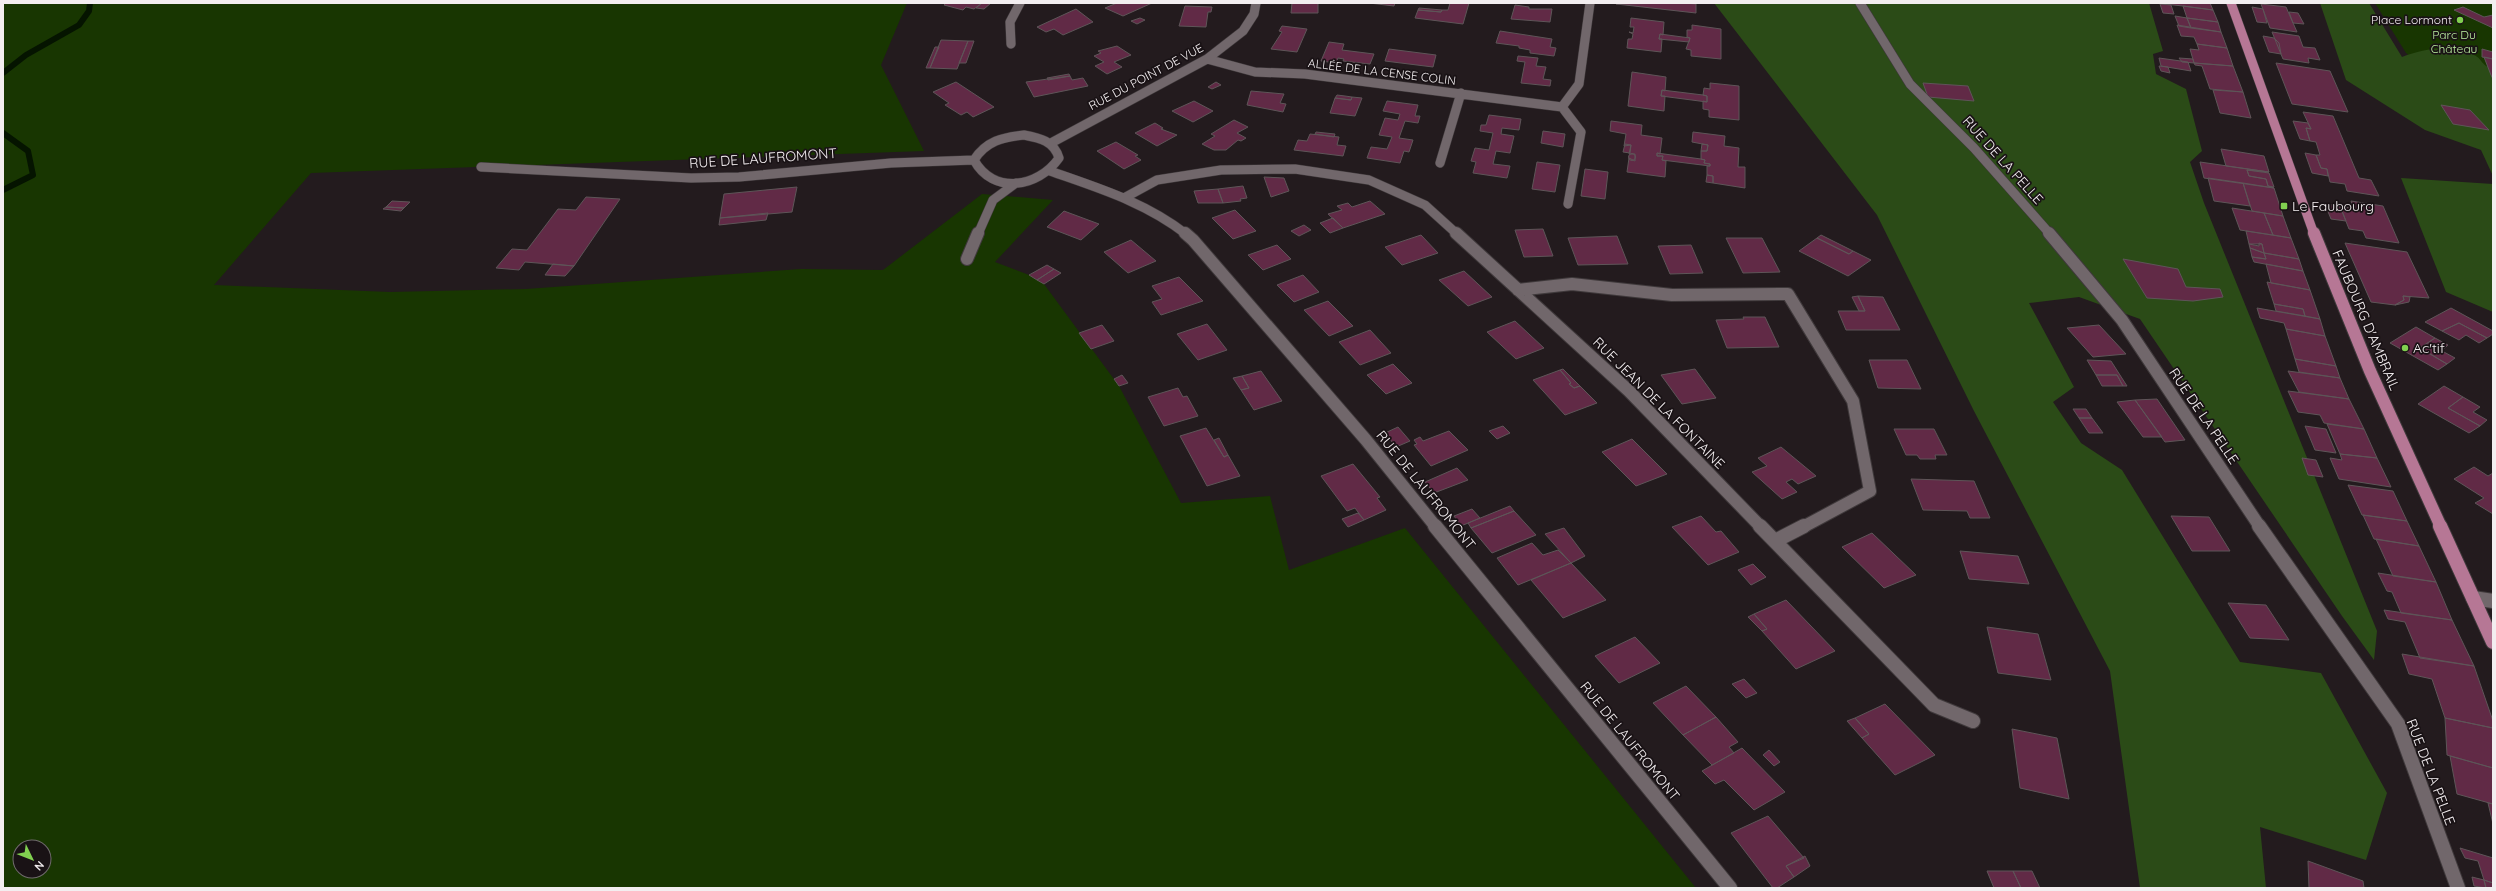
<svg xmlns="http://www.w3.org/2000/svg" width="2496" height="891" font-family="Quicksand,sans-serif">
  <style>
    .green { fill: #183601; fill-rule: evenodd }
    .forest { fill: #2b4b17 }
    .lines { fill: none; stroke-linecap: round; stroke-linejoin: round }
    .stream { stroke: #051400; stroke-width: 6 }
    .building { fill: #612a46; stroke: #5e5558 }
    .minor-far2-casing { stroke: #3f393b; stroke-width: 10 }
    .minor-far1-casing { stroke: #3f393b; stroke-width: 14 }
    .minor-casing { stroke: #3f393b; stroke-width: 16 }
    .major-far2-casing { stroke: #3f393b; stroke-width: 10 }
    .major-far1-casing { stroke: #3f393b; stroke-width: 14 }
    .major-casing { stroke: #3f393b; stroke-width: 16 }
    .minor-far2 { stroke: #71676b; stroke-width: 9 }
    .minor-far1 { stroke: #71676b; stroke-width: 12 }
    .minor { stroke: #71676b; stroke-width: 14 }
    .major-far2 { stroke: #b67795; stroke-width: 9 }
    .major-far1 { stroke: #b67795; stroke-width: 12 }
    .major { stroke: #b67795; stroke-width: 14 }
    .poi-dot { fill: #81d050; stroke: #191215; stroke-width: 1.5 }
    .labels { text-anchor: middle; stroke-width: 3.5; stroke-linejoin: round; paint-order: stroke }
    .far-poi-label { font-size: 12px; fill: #f3eef0; stroke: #191215; text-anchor: end }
    .far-park-label { font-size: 12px; fill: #baee9f; stroke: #191215 }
    .far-street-label { font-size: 12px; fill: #f3eef0; stroke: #191215 }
    .street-label { font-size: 14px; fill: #f3eef0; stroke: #191215 }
    .poi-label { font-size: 14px; fill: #f3eef0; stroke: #191215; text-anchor: start }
  </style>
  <rect width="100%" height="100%" fill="#231b1e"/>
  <!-- green -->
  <path class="green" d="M3,3H907L881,65L924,151L311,173L214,285L390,292L526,289L801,269L883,270L982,194L1053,200L995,262L1029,275L1044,284L1119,386L1181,503L1270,496L1289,570L1405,528L1696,888H3ZM20,847H44V871H20Z
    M2375,3H2493V138L2442,84L2406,53Z"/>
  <!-- forest -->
  <path class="forest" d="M1714,3H2149L2163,51L2153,54L2156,74L2186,89L2202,151L2190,162L2204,203L2377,631L2374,660L2342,616L2140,319L2079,297L2029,303L2074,387L2053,402L2081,443L2122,470L2240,662L2321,673L2387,793L2366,860L2260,827L2266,888H2140L2110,671L1974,411L1877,215Z
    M2320,3H2369L2402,57C2426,48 2450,44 2474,55C2483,59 2481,66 2493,69V176L2481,150L2425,130L2346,80Z
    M2401,178L2493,184V312L2446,292Z"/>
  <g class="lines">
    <!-- stream -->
    <path class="stream" d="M3,73L26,55L79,25L89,11L90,3
      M3,133L28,151L33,175L3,190"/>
  </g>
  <!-- building -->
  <path class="building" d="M946,3H982L974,9L966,7L963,10L944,5Z
    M982,3H991L984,9L976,8Z
    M1117,3H1152L1123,16L1105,8Z
    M1292,3H1318V13H1291Z
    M1369,3H1395L1394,6Z
    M1450,3H1469L1463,24L1415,18L1418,10L1441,12L1442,10H1448Z
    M1684,3L1696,4V13L1616,4Z
    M2155,3H2210L2213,10L2183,6Z
    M2160,4L2171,5L2174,14L2163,13Z
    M2261,4L2286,7L2297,32L2270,28Z
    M1515,5L1529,7V9H1552L1550,22L1511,19Z
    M1185,6L1212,7L1211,12H1208L1206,27L1179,26Z
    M2183,6L2213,10L2218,22L2187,18Z
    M2252,7L2263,9L2267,23L2257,22Z
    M2463,7L2484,17L2493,15V28L2454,10Z
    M1419,8L1442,10L1441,12L1418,10Z
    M1076,9L1093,22L1063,35L1054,29L1046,32L1037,27Z
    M2289,12L2298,13L2304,24L2293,23Z
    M2175,16L2187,18L2191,28L2179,26Z
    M1140,18L1145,20L1137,24L1131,21Z
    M1631,18L1664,22L1663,35L1660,34L1659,39H1662L1661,52L1627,48L1628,39H1632L1633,34L1629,32L1633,33L1634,27H1630Z
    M2187,18L2218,22L2221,32L2191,28Z
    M1692,25L1721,29V59L1691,56V50L1686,49L1690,38L1687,37V30H1692Z
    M2177,25L2221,32L2227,48L2197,44L2194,37L2181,36Z
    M1282,26L1307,29L1297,52L1271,49L1282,32L1279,31Z
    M1500,31L1552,39L1550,47L1556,48L1554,56L1530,53V50L1519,48V46L1496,43Z
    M2272,32L2299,36L2303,47L2315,48L2320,60L2308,58L2309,63L2283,59Z
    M1660,34L1690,38L1689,42L1659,39Z
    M2263,36L2274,38L2279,43L2281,54L2269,52Z
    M941,40L968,41L957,69L930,68Z
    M968,41H974L966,63H959Z
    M1329,42L1344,44L1342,50L1374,54L1370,64L1343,61L1344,59L1338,58L1336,63L1321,61Z
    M2197,44L2227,48L2233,66L2194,63L2190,49L2199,50Z
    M1117,46L1131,55L1114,62L1122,67L1107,74L1095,66L1104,62L1094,56L1101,53L1098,51Z
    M935,47H939L930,68H926Z
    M1389,49L1436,55L1433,67L1385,61Z
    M2482,49L2493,52V59L2482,57Z
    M1518,56L1538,58L1536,66L1546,67L1543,79L1551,80L1550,86L1521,83L1525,62L1517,61Z
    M2484,57L2493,59V79L2491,75Z
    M2159,58L2188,62L2191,71L2161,66Z
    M2179,58L2193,59L2194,63L2182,62Z
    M2194,63L2233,66L2243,92L2210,89L2202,66L2195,65Z
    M2276,63L2330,71L2348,112L2292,104Z
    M2159,66L2168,67L2170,73L2161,71Z
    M1632,72L1666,77L1665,91L1662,90L1661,96H1665L1664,111L1628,106Z
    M1069,74L1070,76L1048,80L1047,78Z
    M1070,76L1072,80L1083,78L1088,86L1034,97L1026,82Z
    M956,82L994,107L973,117L967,112L961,115L945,105L949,103L933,92Z
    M1216,82L1221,85L1212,89L1208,87Z
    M1710,83L1739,86V120L1709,117V110L1703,109V101L1707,102V96L1703,95L1704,88L1710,89Z
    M1923,83L1968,86L1974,101L1928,97Z
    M1662,90L1703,95L1707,96V102L1661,96Z
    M2213,90L2243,92L2251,118L2220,113Z
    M1251,91L1284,94L1280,103L1286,104L1283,112L1247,105Z
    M1337,95L1345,96L1352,97L1351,100L1335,98Z
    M1352,97L1362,98L1355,116L1330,113L1335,98L1351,100Z
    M1194,101L1213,111L1193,122L1172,111Z
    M1387,101L1418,105L1415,116H1420L1418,123L1405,121L1399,138L1413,140L1409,152L1404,151L1400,163L1367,158L1371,147L1387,149L1392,137L1379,135L1385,118L1398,120L1400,114L1383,111Z
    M2441,105L2470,110L2489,130L2453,124Z
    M2303,112L2333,116L2359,178L2371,180L2379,196L2347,191L2345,184L2330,182L2327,169L2321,168L2316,155H2320L2316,142L2310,141L2306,128L2311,129Z
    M1489,115L1521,119L1519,130L1502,128L1501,134L1514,136L1510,153L1496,151L1493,164L1510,166L1507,178L1473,173L1476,162L1471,161L1475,148L1489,150L1493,133L1480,131L1481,125H1486Z
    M1234,120L1248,127L1237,133L1246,138L1241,141L1238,140L1226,150H1214L1202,144L1215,136L1211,134Z
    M1611,121L1642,125L1641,135L1662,138L1660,154L1657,153V156H1663L1662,160L1666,161L1665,177L1627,172L1629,158L1635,161V154H1629L1631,145L1624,146L1626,134L1610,131Z
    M2293,121L2308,123L2311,129L2306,128L2310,141L2300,139Z
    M1155,123L1163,128L1161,129L1177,135L1157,146L1135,133Z
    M1543,131L1565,134L1563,147L1541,143Z
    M1316,132L1335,134L1334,137L1315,134Z
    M1693,132L1725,136L1724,146L1739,148L1738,167H1745V188L1713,183V176L1707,175V166H1710V164L1704,163L1705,160L1701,159V151H1707L1708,145L1692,142Z
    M1310,134L1339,137L1337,145L1346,146L1343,156L1294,150L1298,140L1307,141Z
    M1116,142L1138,155L1135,156L1141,160L1124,169L1097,151Z
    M1625,144L1631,145L1630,153L1623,152Z
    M1702,144L1708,145L1707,151H1701Z
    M2221,149L2264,156L2269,172L2226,166Z
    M1657,153L1701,159L1705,160L1704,163L1710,164V166L1662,160L1663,156H1657Z
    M2305,153L2316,155L2321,168L2327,169L2328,176L2312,173Z
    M1628.5 157a3.5 3.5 0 1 1 7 0a3.5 3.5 0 1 1-7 0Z
    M1537,162L1560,165L1555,192L1532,189Z
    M2200,162L2269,172L2247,170L2249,176L2266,179L2268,186L2274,188L2204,178Z
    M1585,169L1608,172L1605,199L1581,196Z
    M2247,170L2269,173L2274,187L2268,186L2266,179L2249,176Z
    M1707,175L1713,176V183L1706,182Z
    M1264,177L1284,178L1289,191L1271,197Z
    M2208,178L2243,183L2250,206L2214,201Z
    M2243,183L2274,188L2283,216L2252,211Z
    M1243,186L1247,198L1240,199L1241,201L1223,203L1218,189Z
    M797,187L792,212L720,218L724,194Z
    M1218,189L1223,203H1198L1194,191Z
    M586,197L620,199L574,266L525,262L519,270L496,268L512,249L527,250L558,209L576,210Z
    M392,201L410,202L404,208L386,207Z
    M1370,201L1385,214L1343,228L1328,214L1342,210L1337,206L1348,203L1352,207Z
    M2351,201L2383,206L2399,243L2366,238L2363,231L2349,229L2340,206L2354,209Z
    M2325,204L2340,206L2346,221L2331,219Z
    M386,207L404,208L401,211L383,209Z
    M2232,208L2264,213L2273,235L2240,230Z
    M1235,210L1256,231L1233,239L1212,218Z
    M1064,211L1099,224L1081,240L1047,227Z
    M768,213L766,220L719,225L720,218Z
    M2264,213L2283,216L2291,238L2273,235Z
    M1333,218L1343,228L1330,233L1320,223Z
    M1304,225L1311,230L1299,236L1291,231Z
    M1543,229L1553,256L1524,257L1515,230Z
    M2246,231L2291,238L2299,259L2264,253L2262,244H2249Z
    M1421,235L1438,253L1402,265L1385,247Z
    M1821,235L1853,251L1849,254L1817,238Z
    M1617,236L1628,264L1578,265L1568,238Z
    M1726,238H1762L1780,272L1743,273Z
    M1817,238L1849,254L1853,251L1871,260L1848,276L1799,251Z
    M1131,240L1156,261L1128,273L1104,252Z
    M2259,243L2262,244L2264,253L2250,248L2249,244L2259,246Z
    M2345,243L2407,252L2429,298L2403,296L2404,300L2395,305L2371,302Z
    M1277,245L1291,259L1263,270L1248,255Z
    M1691,245L1703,273L1670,274L1658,246Z
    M2250,248L2264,253L2266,259L2252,257Z
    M2264,253L2299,259L2303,271L2254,262L2252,257L2266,259Z
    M2123,259L2178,269L2186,287L2220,289L2223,297L2193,301L2147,298Z
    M553,264L574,266L565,276L545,275Z
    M2266,264L2303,271L2310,290L2271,283Z
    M1047,265L1054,269L1037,280L1029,275Z
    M1054,269L1061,273L1044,284L1037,280Z
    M1464,271L1492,297L1468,306L1439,280Z
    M1303,275L1319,292L1294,302L1277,285Z
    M1179,277L1203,301L1161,315L1152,302L1162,299L1152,286Z
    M2267,282L2310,290L2320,319L2305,316L2303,309L2274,304Z
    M1858,296L1883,297L1900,330H1846L1838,311H1865Z
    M1858,296L1865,311H1859L1852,297Z
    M2403,296L2410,297L2409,302L2395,305L2404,300Z
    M1328,301L1353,326L1329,336L1304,310Z
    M2274,304L2303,309L2305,316L2276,311Z
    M2257,308L2320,319L2325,336L2286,329L2284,323L2260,318Z
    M2451,308L2493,331V334L2487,338L2459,323L2442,331L2425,322Z
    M1743,317H1765L1779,347L1727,348L1716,320L1744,319Z
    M1515,321L1544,348L1516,359L1487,332Z
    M2459,323L2487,338L2479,343L2466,335L2459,340L2442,331Z
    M1207,324L1227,350L1198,360L1177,334Z
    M1102,325L1114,341L1091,349L1079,333Z
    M2099,325L2126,354L2093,357L2067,328Z
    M2416,327L2435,338L2420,348L2447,364L2438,370L2390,343Z
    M2286,329L2325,336L2336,366L2295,359Z
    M1370,330L1391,353L1360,365L1339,342Z
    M2435,338L2448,345L2442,351L2455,358L2447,364L2420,348Z
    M2295,359L2336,366L2340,378L2299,372Z
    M1869,360H1907L1921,389L1878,388Z
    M2087,360L2111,361L2127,386H2123L2117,375H2096Z
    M1393,364L1412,383L1386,394L1367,375Z
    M1563,369L1580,386L1574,388L1569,384L1571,383L1560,370Z
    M1695,369L1716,398L1682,404L1661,375Z
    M1560,370L1571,383L1569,384L1574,388L1580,386L1597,403L1565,415L1533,380Z
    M1261,371L1282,401L1254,410L1241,390L1249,388L1242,376Z
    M2288,371L2340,378L2349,399L2299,392Z
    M1122,375L1128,383L1119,386L1114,379Z
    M2096,375H2117L2123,386H2102Z
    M1242,376L1249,388L1241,390L1233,378Z
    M2444,386L2463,397L2448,408L2480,426L2469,433L2418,404Z
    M1178,388L1183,397L1187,396L1198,416L1164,426L1148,397Z
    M2288,391L2349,399L2364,429L2324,423L2320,415L2298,412Z
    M2463,397L2480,407L2473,412L2487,420L2480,426L2448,408Z
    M2157,399L2185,440L2165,442L2135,400Z
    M2135,400L2162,437H2143L2117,402Z
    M2073,409H2086L2092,418H2079Z
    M2079,418H2092L2103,433H2089Z
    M2327,424L2364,429L2377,458L2340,454Z
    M1503,426L1510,433L1497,439L1489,431Z
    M2305,426L2326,429L2336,453L2315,450Z
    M1398,427L1410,441L1396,447L1385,433Z
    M1206,428L1224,457L1228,455L1240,476L1207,486L1180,436Z
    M1894,429H1934L1947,455H1935L1936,459H1920L1917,455H1906Z
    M1449,431L1468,450L1431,466L1414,445L1417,444L1414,440L1420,437L1423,441Z
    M1219,438L1228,455L1224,457L1214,440Z
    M1632,439L1667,474L1636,486L1602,452Z
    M1781,447L1816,476L1798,484L1792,479L1786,482L1797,492L1782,499L1752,472L1767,466L1758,458Z
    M2340,454L2377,458L2391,487L2339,479L2330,458L2342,460Z
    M2302,458L2316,460L2323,477L2308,475Z
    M1353,464L1380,497L1377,498L1386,510L1364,520L1355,508L1347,511L1321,476Z
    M2474,467L2488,476L2493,473V514L2475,503L2484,498L2454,479Z
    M1457,468L1468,480L1434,493L1425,482Z
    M1911,479L1974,481L1990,518H1970L1967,511L1923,510Z
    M2348,485L2393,491L2407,521L2362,515Z
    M1510,506L1514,511L1471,528L1468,523Z
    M1472,509L1480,518L1461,526L1454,516Z
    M1514,511L1536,535L1492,553L1471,528Z
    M1358,513L1364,520L1348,527L1342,519Z
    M2363,515L2407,521L2419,546L2374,539Z
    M1701,516L1716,532L1721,531L1739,552L1708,565L1672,527Z
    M2171,516L2209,517L2230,551H2192Z
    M1564,528L1585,556L1571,563L1545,534Z
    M1872,533L1916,575L1884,588L1842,547Z
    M2376,539L2419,546L2436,582L2393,576Z
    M1532,543L1543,555L1558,550L1571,563L1518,585L1497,558Z
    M1960,551L2018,556L2029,584L1969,579Z
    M1571,563L1606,600L1563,618L1531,580Z
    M1753,564L1766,577L1751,585L1738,570Z
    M2378,573L2436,582L2452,620L2401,613L2392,592L2387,591Z
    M1786,600L1835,651L1796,669L1762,631L1767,629L1754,614Z
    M2228,603L2266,605L2289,640L2250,638Z
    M2384,610L2452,620L2474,666L2420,658L2405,622L2388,619Z
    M1754,614L1767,629L1762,631L1748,617Z
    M1987,627L2038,634L2051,680L1998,673Z
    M1635,637L1660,663L1619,683L1595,656Z
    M2402,654L2474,666L2493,721V728L2445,718L2432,679L2409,674Z
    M1744,679L1757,693L1746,698L1732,684Z
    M1686,686L1716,717L1683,735L1653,703Z
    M1885,704L1935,755L1895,775L1862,738L1869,734L1855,718Z
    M1716,717L1738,742L1729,747L1734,753L1712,765L1683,735Z
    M1855,718L1869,734L1862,738L1847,721Z
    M2445,718L2493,728V768L2447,755Z
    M2012,729L2057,738L2069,799L2020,788Z
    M1742,748L1785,792L1754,810L1724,780L1715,784L1702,771Z
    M1769,750L1780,762L1774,766L1763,755Z
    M2450,756L2493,768V804L2457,794Z
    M2488,803L2493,804V824Z
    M1768,816L1804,858L1786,866L1794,877L1777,888H1773L1731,833Z
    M2460,848L2493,858V883L2484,880L2478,861L2465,858Z
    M1805,856L1810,866L1794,877L1786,866Z
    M2308,861L2363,881L2364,888H2309Z
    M1987,871H2013L2021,888H1994Z
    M2013,871H2032L2040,888H2021Z
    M2472,877L2484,880L2486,888L2474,886Z
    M2484,880L2493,883V888H2486Z"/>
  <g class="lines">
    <!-- minor-far2 casing -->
    <g class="minor-far2-casing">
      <path id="minor-far2" d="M1860,3L1910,84L1974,148L2050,234
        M1011,44L1010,22L1020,3
        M1207,59L1255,72L1305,74L1562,107
        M1024,135C1040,138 1054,141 1059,158C1038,188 993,195 974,160C986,141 1003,137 1024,135Z
        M1051,143L1207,59L1243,31L1254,14L1256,3
        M1440,163L1461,93
        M481,167L691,178L739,177L891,163L974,160
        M1050,171C1098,188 1145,202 1186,234
        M1124,198L1157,180L1221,170L1295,169L1369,180L1425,205L1457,234
        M1568,204L1581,132L1562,107L1579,84L1590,3
        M978,234L993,200L1016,183"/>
    </g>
    <!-- minor-far1 casing -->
    <g class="minor-far1-casing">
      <path id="minor-far1" d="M1185,233L1193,240L1366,440L1436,527
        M1456,233L1629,391L1761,527
        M2049,233L2122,320L2260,527
        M967,259L978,233
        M1518,290L1572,284L1672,295L1788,294L1853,401L1870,491L1803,527"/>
    </g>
    <!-- minor casing -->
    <g class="minor-casing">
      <path id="minor" d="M1435,526L1730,888
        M1760,526L1934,705L1973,721
        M2259,526L2398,724L2458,888
        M1775,541L1804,526
        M2473,598L2493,601"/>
    </g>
    <!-- major-far2 casing -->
    <g class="major-far2-casing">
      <path id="major-far2" d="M2231,3L2314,234"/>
    </g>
    <!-- major-far1 casing -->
    <g class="major-far1-casing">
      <path id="major-far1" d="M2314,233L2370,371L2441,527"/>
    </g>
    <!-- major casing -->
    <g class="major-casing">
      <path id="major" d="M2440,526L2493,642"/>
    </g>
    <!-- minor-far2 -->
    <use href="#minor-far2" class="minor-far2"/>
    <!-- minor-far1 -->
    <use href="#minor-far1" class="minor-far1"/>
    <!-- minor -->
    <use href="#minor" class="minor"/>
    <!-- major-far2 -->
    <use href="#major-far2" class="major-far2"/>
    <!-- major-far1 -->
    <use href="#major-far1" class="major-far1"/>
    <!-- major -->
    <use href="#major" class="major"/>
  </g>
  <!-- markers -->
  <g class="poi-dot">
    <circle cx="2460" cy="20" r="4"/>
    <rect x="2280" y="202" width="8" height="8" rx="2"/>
    <circle cx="2405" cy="348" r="4"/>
  </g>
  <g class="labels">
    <!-- far-poi labels -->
    <g class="far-poi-label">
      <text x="2452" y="24">Place Lormont</text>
    </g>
    <!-- far-park labels -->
    <g class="far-park-label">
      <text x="2454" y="39">Parc Du<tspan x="2454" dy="14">Château</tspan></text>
    </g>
    <!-- far-street labels -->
    <g class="far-street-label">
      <text transform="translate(1382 72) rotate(7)" y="4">ALLÉE DE LA CENSE COLIN</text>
      <text transform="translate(1146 77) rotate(-28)" y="4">RUE DU POINT DE VUE</text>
    </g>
    <!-- street labels -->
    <g class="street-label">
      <text transform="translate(763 158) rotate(-4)" y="5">RUE DE LAUFROMONT</text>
      <text transform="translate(2003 160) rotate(48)" y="5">RUE DE LA PELLE</text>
      <text transform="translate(2366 320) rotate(67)" y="5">FAUBOURG D'AMBRAIL</text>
      <text transform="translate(1659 403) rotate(45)" y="5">RUE JEAN DE LA FONTAINE</text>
      <text transform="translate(2204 416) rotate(56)" y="5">RUE DE LA PELLE</text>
      <text transform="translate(1426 490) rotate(51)" y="5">RUE DE LAUFROMONT</text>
      <text transform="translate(1630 741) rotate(51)" y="5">RUE DE LAUFROMONT</text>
      <text transform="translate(2431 772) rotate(69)" y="5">RUE DE LA PELLE</text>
    </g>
    <!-- poi labels -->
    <g class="poi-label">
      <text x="2292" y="211">Le Faubourg</text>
      <text x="2413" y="353">Ac'tif</text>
    </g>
  </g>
  <!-- border -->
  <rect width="2496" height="891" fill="none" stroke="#f3eef0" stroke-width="8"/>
  <!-- north arrow -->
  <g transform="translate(32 859) rotate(133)"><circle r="19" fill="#191215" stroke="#706a6d"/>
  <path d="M0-3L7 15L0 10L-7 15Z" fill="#81d050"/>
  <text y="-6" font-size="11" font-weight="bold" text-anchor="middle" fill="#f3eef0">N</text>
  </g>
</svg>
